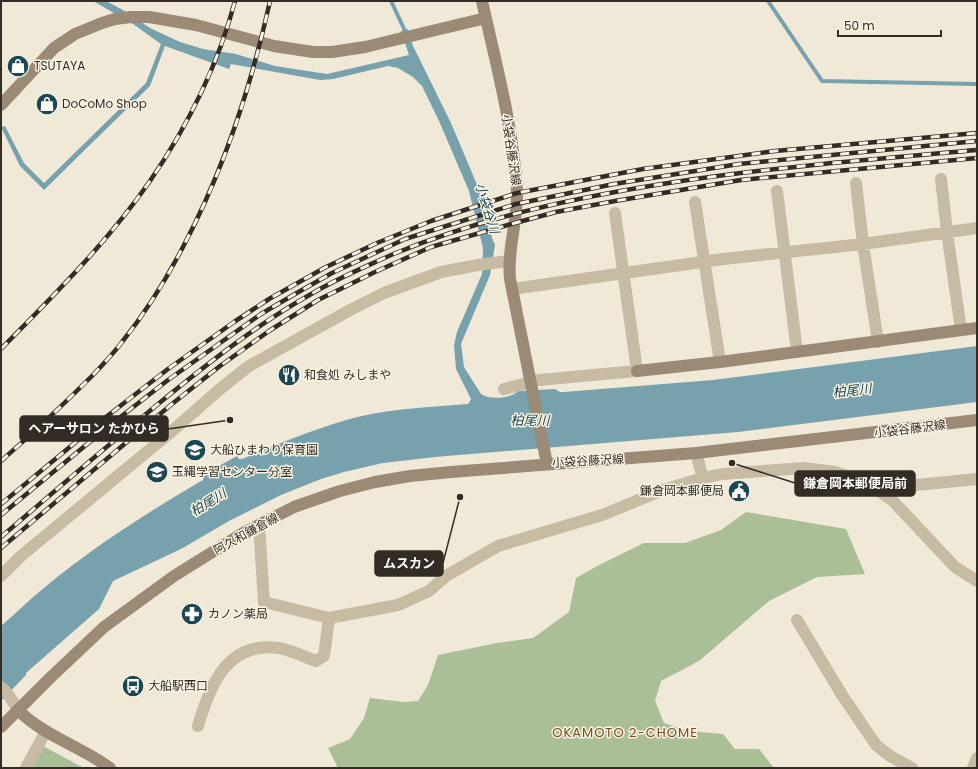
<svg xmlns="http://www.w3.org/2000/svg" width="978" height="769" font-family="Poppins,'Noto Sans JP',sans-serif">
  <style>
    .green { fill: #aabf98 }
    .water { fill: #77a1ad }
    .lines { fill: none; stroke-linecap: round; stroke-linejoin: round }
    .stream { stroke: #77a1ad; stroke-width: 4 }
    .street { stroke: #c8bba4; stroke-width: 12 }
    .secondary { stroke: #9b8a75; stroke-width: 12 }
    .rail-casing { stroke: #332c25; stroke-width: 4.5 }
    .rail { stroke: #f8f3e3; stroke-width: 3; stroke-dasharray: 9; stroke-linecap: butt }
    .labels { text-anchor: middle; stroke-width: 3; stroke-linejoin: round; paint-order: stroke }
    .poi-label { font-size: 12px; fill: #332c25; stroke: #f8f3e3; text-anchor: start }
    .street-label { font-size: 12px; fill: #332c25; stroke: #f8f3e3 }
    .water-label { font-size: 13px; font-style: italic; fill: #1c4654; stroke: #f8f3e3 }
    .neighbourhood-label { font-size: 13px; letter-spacing: 1px; fill: #814920; stroke: #f8f3e3 }
    .leader { fill: none; stroke: #332c25; stroke-width: 1.5 }
    .callout-dot { fill: #332c25; stroke: #f8f3e3; stroke-width: 1.5 }
    .callout { fill: #332c25; stroke: #332c25; stroke-width: 1.5 }
    .callout-label { font-size: 13px; text-anchor: middle; font-weight: bold; fill: #fff }
  </style>
  <rect width="100%" height="100%" fill="#f0e9d7"/>
  <!-- green -->
  <path class="green" d="M746,512L846,529L865,574L817,577L769,601L699,661L661,681L655,701L664,723L688,731L723,734L735,749H759L774,768H338L328,748L350,739L364,718L370,698L403,702L418,701L428,685L438,655L497,643L533,638L569,612L576,578L599,565L644,543H685L721,530Z
    M43,746L84,768H30Z"/>
  <!-- water -->
  <path class="water" d="M93,1H106L123,10L150,28L180,42L203,49L236,54L275,66L327,74L409,55L401,31L408,29L413,46L451,123L478,187L492,238L495,245L490,275L461,344L464,367L481,394C490,400 510,399 518,391L555,389L560,392H564L713,380L977,346V402L738,432L435,457L383,463L344,472L321,479L281,495L229,521L181,549L113,581L99,609L26,673V675L1,701V626C15,614 29,600 44,588C93,547 148,512 203,480L204,474L237,456L239,459H242C281,443 320,426 362,416C397,408 433,407 468,404L471,399L456,369L454,345L457,332L482,274L483,248L469,191L439,121L422,86L413,77L398,68L388,66L333,79L320,80L231,64L229,69L165,46L150,86L44,190L20,166L1,127L5,126L24,163L44,183L146,83L161,44L133,24Z"/>
  <g class="lines">
    <!-- stream -->
    <path class="stream" d="M391,1L406,33
      M768,1L822,81L977,84"/>
    <!-- street -->
    <path class="street" d="M941,179L947,232L961,330
      M856,183L863,244L878,342
      M777,191L797,352
      M695,202L720,362
      M512,289L723,259L863,244L977,228
      M504,389L539,380L637,371L615,213
      M696,453L703,478
      M876,489L977,479
      M259,525L264,602L329,618L398,605L429,591L446,576L498,546L602,515L663,490L703,478L722,474L804,468L835,472L865,483L876,489L892,500L955,567L977,581
      M1,576L21,556L171,432L220,389L249,366L352,309L384,293L441,272L478,265L509,261
      M797,620L842,695L876,745L890,756L912,768
      M1,687L8,694L18,710
      M198,726C210,685 227,641 279,648C291,650 305,657 316,661L324,656L329,618
      M26,768L46,731
      M973,768L977,758"/>
    <!-- secondary -->
    <path class="secondary" d="M482,1C496,64 513,126 517,191C518,220 507,249 510,279L547,464
      M1,105L54,48L75,34L102,23L115,19L131,17H149L196,25L274,46L313,52H332L365,47L486,18
      M637,371L720,362L977,328
      M18,710C44,736 80,746 110,768
      M1,727L50,678L104,627L174,576L243,533L294,507L340,491L375,482L410,476L451,472L696,453L977,420"/>
    <!-- rail casing -->
    <g class="rail-casing">
      <path id="rail" d="M1,349C53,296 107,243 150,181C187,127 218,65 235,1
        M1,461C33,433 64,404 94,374C103,364 114,353 122,342C146,312 166,280 184,245C225,167 251,87 270,1
        M1,504L106,417L168,369L234,322L269,299L326,267L377,243L431,221L517,193L643,169L775,151L977,133
        M1,515L114,422L168,380L261,314L295,294L332,273L405,239L516,204L614,184L739,164L977,141
        M1,537C55,491 108,445 163,400C211,361 259,323 313,293C338,278 365,267 391,255C483,217 577,197 675,182C775,167 876,159 977,150
        M1,548L172,404L220,366L269,331L318,300L375,272L431,247L515,223L556,212L615,201L741,180L977,158"/>
    </g>
    <!-- rail -->
    <use href="#rail" class="rail"/>
  </g>
  <!-- icons -->
  <defs>
    <g id="shop-disc" transform="scale(1.15)"><circle r="9.5" fill="#1c4654" stroke="#f8f3e3"/><path d="M-5-2.5h2.3a2.7 3.5 0 0 1 5.4 0H5L5.5 6h-11ZM-1.5-2.5h3a1.5 2.3 0 0 0-3 0Z" fill="#fff"/></g>
    <g id="restaurant-disc" transform="scale(1.15)"><circle r="9.5" fill="#1c4654" stroke="#f8f3e3"/><path d="M-5-6h1v4h1v-4h1v4h1v-4h1v5L-1.5 .5V6h-2V.5L-5-1ZM5-6V6H3V1.5H1.5Q1.5-4 5-6Z" fill="#fff"/></g>
    <g id="school-disc" transform="scale(1.15)"><circle r="9.5" fill="#1c4654" stroke="#f8f3e3"/><path d="M0-5L7-2L0 1L-7-2ZM-4 1L0 2.5L4 1V4Q0 6-4 4Z" fill="#fff"/></g>
    <g id="civic-disc" transform="scale(1.15)"><circle r="9.5" fill="#1c4654" stroke="#f8f3e3"/><path d="M-.6-6.5H3V-4.5H.6V-3L4-1V1h2V6H-6V1h2V-1L-.6-3ZM-1.2 2.5V6h2.4V2.5Z" fill="#fff"/></g>
    <g id="pharmacy-disc" transform="scale(1.15)"><circle r="9.5" fill="#1c4654" stroke="#f8f3e3"/><path d="M-2-6h4v4h4v4h-4v4h-4v-4h-4v-4h4Z" fill="#fff"/></g>
    <g id="bus-disc" transform="scale(1.15)"><circle r="9.5" fill="#1c4654" stroke="#f8f3e3"/><path d="M-5-6H5V4H4V6H2V4H-2V6H-4V4H-5ZM-3.5-4V0h7V-4ZM-3.5 1.2v1.5H-2V1.2ZM2 1.2v1.5H3.5V1.2Z" fill="#fff"/></g>
  </defs>
  <g fill-rule="evenodd">
    <use href="#shop-disc" x="18" y="66"/>
    <use href="#shop-disc" x="47" y="104"/>
    <use href="#restaurant-disc" x="289" y="375"/>
    <use href="#school-disc" x="195" y="450"/>
    <use href="#school-disc" x="157" y="472"/>
    <use href="#civic-disc" x="739" y="491"/>
    <use href="#pharmacy-disc" x="192" y="614"/>
    <use href="#bus-disc" x="133" y="686"/>
  </g>
  <g class="labels">
    <!-- poi labels -->
    <g class="poi-label">
      <text x="34" y="70">TSUTAYA</text>
      <text x="62" y="108">DoCoMo Shop</text>
      <text x="304" y="379">和食処 みしまや</text>
      <text x="210" y="454">大船ひまわり保育園</text>
      <text x="172" y="476">玉縄学習センター分室</text>
      <text x="724" y="495" text-anchor="end">鎌倉岡本郵便局</text>
      <text x="208" y="618">カノン薬局</text>
      <text x="148" y="690">大船駅西口</text>
    </g>
    <!-- street labels -->
    <g class="street-label">
      <text transform="translate(511 150) rotate(82)" y="4">小袋谷藤沢線</text>
      <text transform="translate(910 429) rotate(-7)" y="4">小袋谷藤沢線</text>
      <text transform="translate(588 461) rotate(-3)" y="4">小袋谷藤沢線</text>
      <text transform="translate(246 534) rotate(-29)" y="4">阿久和鎌倉線</text>
    </g>
    <!-- water labels -->
    <g class="water-label">
      <text transform="translate(488 208) rotate(73)" y="5">小袋谷川</text>
      <text transform="translate(852 390) rotate(-6)" y="5">柏尾川</text>
      <text x="530" y="425">柏尾川</text>
      <text transform="translate(208 502) rotate(-32)" y="5">柏尾川</text>
    </g>
    <!-- neighbourhood labels -->
    <g class="neighbourhood-label">
      <text x="625" y="737">OKAMOTO 2-CHOME</text>
    </g>
  </g>
  <!-- callouts -->
  <path class="leader" d="M230 420L168 429M732 463L795 483M460 497L443 563"/>
  <g class="callout-dot">
    <circle cx="230" cy="420" r="4"/>
    <circle cx="732" cy="463" r="4"/>
    <circle cx="460" cy="497" r="4"/>
  </g>
  <g class="callout">
    <rect x="20" y="416" width="148" height="25" rx="4"/>
    <rect x="795" y="471" width="120" height="25" rx="4"/>
    <rect x="375" y="551" width="68" height="25" rx="4"/>
  </g>
  <g class="callout-label">
    <text x="94" y="433">ヘアーサロン たかひら</text>
    <text x="855" y="488">鎌倉岡本郵便局前</text>
    <text x="409" y="568">ムスカン</text>
  </g>
  <!-- border -->
  <rect width="978" height="769" fill="none" stroke="#332c25" stroke-width="4"/>
  <!-- scale -->
  <path d="M838 30v6h103v-6" fill="none" stroke="#332c25" stroke-width="2"/>
  <text x="844" y="30" font-size="12" fill="#332c25" stroke="#f8f3e3" stroke-width="3" paint-order="stroke">50 m</text>
</svg>
